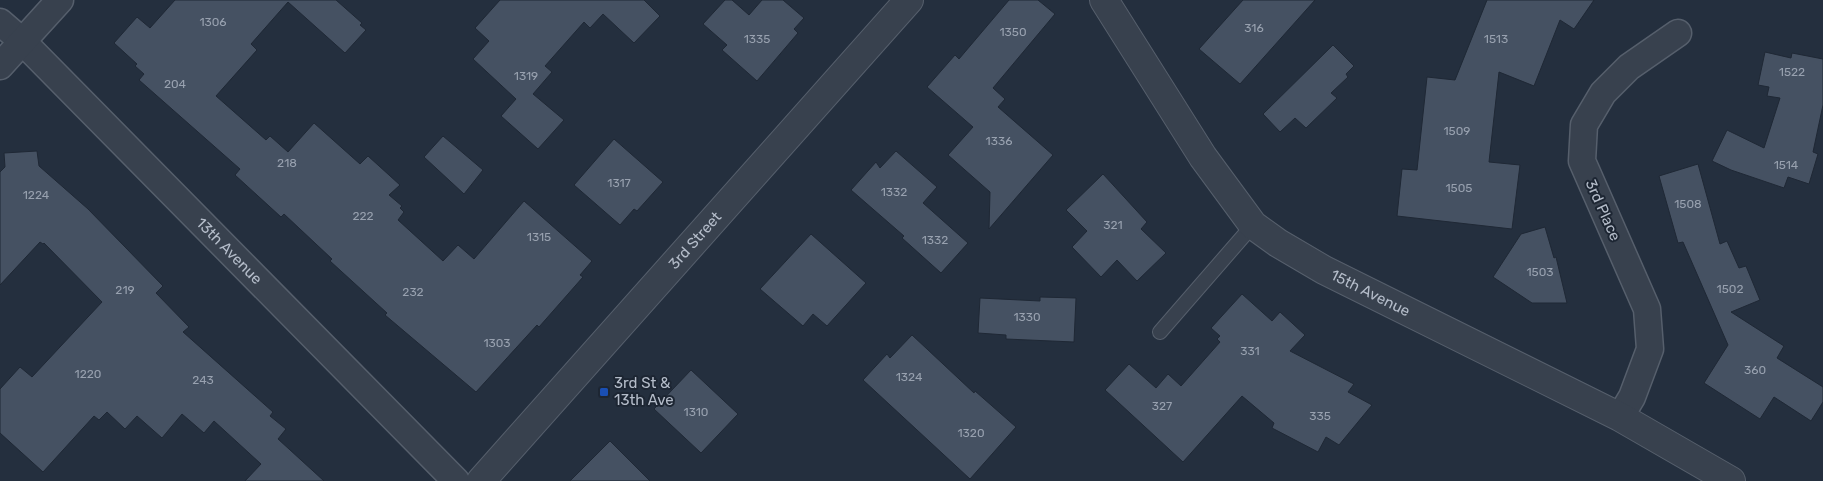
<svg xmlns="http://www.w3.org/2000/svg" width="1823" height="481" font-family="Rubik,sans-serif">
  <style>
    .building { fill: #455162; stroke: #1f2835 }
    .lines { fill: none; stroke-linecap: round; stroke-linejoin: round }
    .service-casing { stroke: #565f6c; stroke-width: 16 }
    .minor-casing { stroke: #565f6c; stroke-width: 29 }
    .tertiary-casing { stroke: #565f6c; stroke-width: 30 }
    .service { stroke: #38414e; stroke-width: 14 }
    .minor { stroke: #38414e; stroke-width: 26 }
    .tertiary { stroke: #38414e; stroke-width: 28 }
    .transit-dot { fill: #1a4fb4; stroke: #1d2633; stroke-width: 2 }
    .labels { text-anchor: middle; stroke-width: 4; stroke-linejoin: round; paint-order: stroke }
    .number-label { font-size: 12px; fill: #98a1af }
    .street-label { font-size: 15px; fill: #b4bcc9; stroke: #1d2633 }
    .poi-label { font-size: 15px; fill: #b4bcc9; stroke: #1d2633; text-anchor: start }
  </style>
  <rect width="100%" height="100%" fill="#242f3e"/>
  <!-- building -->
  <path class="building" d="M175,0H336L362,23L360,25L366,30L345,53L288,2L251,44L257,50L216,96L266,140L270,136L288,152L314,123L360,164L368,156L400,185L389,195L402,206L400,208L404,212L398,220L443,261L458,245L474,259L524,201L592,261L580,275L583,277L539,327L537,325L476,392L385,315L387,313L330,261L332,259L284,214L281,217L235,175L240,169L139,80L144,74L135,66L137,64L114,43L137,17L150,28Z
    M500,0H644L660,16L634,43L603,14L590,28L584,22L545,66L552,72L533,94L564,120L538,149L501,116L516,99L473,59L489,41L475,28Z
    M725,0H732L749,15L762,0H783L804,18L794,29L798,33L757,81L722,50L727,45L703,24Z
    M1009,0H1038L1055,14L993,88L1005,99L998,107L1053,155L989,229L990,192L948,155L973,127L927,87L955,55L959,59Z
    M1243,0H1315L1240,84L1199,49Z
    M1487,0H1594L1574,29L1560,20L1534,86L1499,72L1489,162L1520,165L1512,229L1397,216L1402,169L1417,170L1427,77L1455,80Z
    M1333,45L1354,66L1346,74L1348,77L1331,93L1337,98L1306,128L1295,118L1280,132L1263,114Z
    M1765,52L1791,58L1792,53L1823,59V105L1813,152L1818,154L1809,184L1788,177L1784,188L1731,170L1712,161L1727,130L1764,148L1780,98L1767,96L1769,87L1758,85Z
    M443,136L483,170L464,194L424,157Z
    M614,139L663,182L637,211L634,209L620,225L574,185Z
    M37,151L39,166L88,209L163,286L156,293L189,327L183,332L273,412L270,416L286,429L278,439L324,481H245L261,464L214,421L204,433L182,414L162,438L137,416L125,429L107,412L99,420L94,416L43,472L0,433V389L20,367L32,377L102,302L44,243L43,244L40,242L0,285V172L5,167L4,153Z
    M896,151L937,187L923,203L968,243L941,273L902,238L904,236L851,190L876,162L880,168Z
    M1698,164L1720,244L1727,241L1739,268L1746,266L1760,300L1731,312L1784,346L1777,358L1823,387V402L1811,421L1774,397L1760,419L1704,383L1728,345L1683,242L1678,243L1659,176Z
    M1103,174L1147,222L1141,229L1166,253L1137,281L1117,260L1101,277L1072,247L1087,231L1066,210Z
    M1545,227L1554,258L1556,257L1567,303H1532L1493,277L1521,234Z
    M811,234L866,283L827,326L813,314L803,326L760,289Z
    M1242,294L1272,321L1280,312L1305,335L1290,351L1354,384L1348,392L1372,405L1339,445L1326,437L1318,452L1272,428L1274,423L1242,396L1183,462L1105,390L1129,364L1156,388L1168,374L1181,386L1220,342L1217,339L1220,336L1211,328Z
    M1040,297L1076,298L1074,342L1006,339V335L978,333L980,298L1040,301Z
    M912,335L974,393L975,391L1016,427L970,479L863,380L887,354L890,358Z
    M691,370L738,414L701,453L654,409Z
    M610,441L650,481H570Z"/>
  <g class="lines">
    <!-- service casing -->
    <g class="service-casing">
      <path id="service" d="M1160,332L1253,225"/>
    </g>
    <!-- minor casing -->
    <g class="minor-casing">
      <g id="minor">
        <path id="s1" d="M0,22L22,41L456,481"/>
        <path d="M0,66L60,0"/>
        <path d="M1620,417L1632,397L1650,349L1647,309L1582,161L1584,125L1603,93L1629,67L1678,33"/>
      </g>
    </g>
    <!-- tertiary casing -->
    <g class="tertiary-casing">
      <g id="tertiary">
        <path id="s2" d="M1104,0L1203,157L1253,225L1278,243L1324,270L1620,417L1731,481"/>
        <path id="s3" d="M481,481L909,0"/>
      </g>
    </g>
    <!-- service -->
    <use href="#service" class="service"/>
    <!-- minor -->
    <use href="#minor" class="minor"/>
    <!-- tertiary -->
    <use href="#tertiary" class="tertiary"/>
  </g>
  <!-- markers -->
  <rect class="transit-dot" x="599" y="387" width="10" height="10" rx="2.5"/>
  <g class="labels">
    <!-- number labels -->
    <g class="number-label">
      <text x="213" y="26">1306</text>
      <text x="1254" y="32">316</text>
      <text x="1013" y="36">1350</text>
      <text x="757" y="43">1335</text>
      <text x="1496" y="43">1513</text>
      <text x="1792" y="76">1522</text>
      <text x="526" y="80">1319</text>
      <text x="175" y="88">204</text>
      <text x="1457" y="135">1509</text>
      <text x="999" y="145">1336</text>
      <text x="287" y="167">218</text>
      <text x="1786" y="169">1514</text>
      <text x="619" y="187">1317</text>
      <text x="1459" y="192">1505</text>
      <text x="894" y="196">1332</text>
      <text x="36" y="199">1224</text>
      <text x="1688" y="208">1508</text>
      <text x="363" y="220">222</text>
      <text x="1113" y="229">321</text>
      <text x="539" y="241">1315</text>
      <text x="935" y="244">1332</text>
      <text x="1540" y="276">1503</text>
      <text x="1730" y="293">1502</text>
      <text x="125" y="294">219</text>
      <text x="413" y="296">232</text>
      <text x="1027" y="321">1330</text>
      <text x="497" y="347">1303</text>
      <text x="1250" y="355">331</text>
      <text x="1755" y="374">360</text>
      <text x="88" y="378">1220</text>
      <text x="909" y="381">1324</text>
      <text x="203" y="384">243</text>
      <text x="1162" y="410">327</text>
      <text x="696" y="416">1310</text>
      <text x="1320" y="420">335</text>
      <text x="971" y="437">1320</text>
    </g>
    <!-- street labels -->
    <g class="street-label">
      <text transform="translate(1603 210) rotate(66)" y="5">3rd Place</text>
      <text dy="5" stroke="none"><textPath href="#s3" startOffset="322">3rd Street</textPath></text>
      <text dy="5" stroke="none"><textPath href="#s1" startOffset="324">13th Avenue</textPath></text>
      <text dy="5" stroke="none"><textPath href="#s2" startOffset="406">15th Avenue</textPath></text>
    </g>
    <!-- poi labels -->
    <g class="poi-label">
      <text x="614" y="388">3rd St &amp;<tspan x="614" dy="17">13th Ave</tspan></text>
    </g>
  </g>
</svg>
